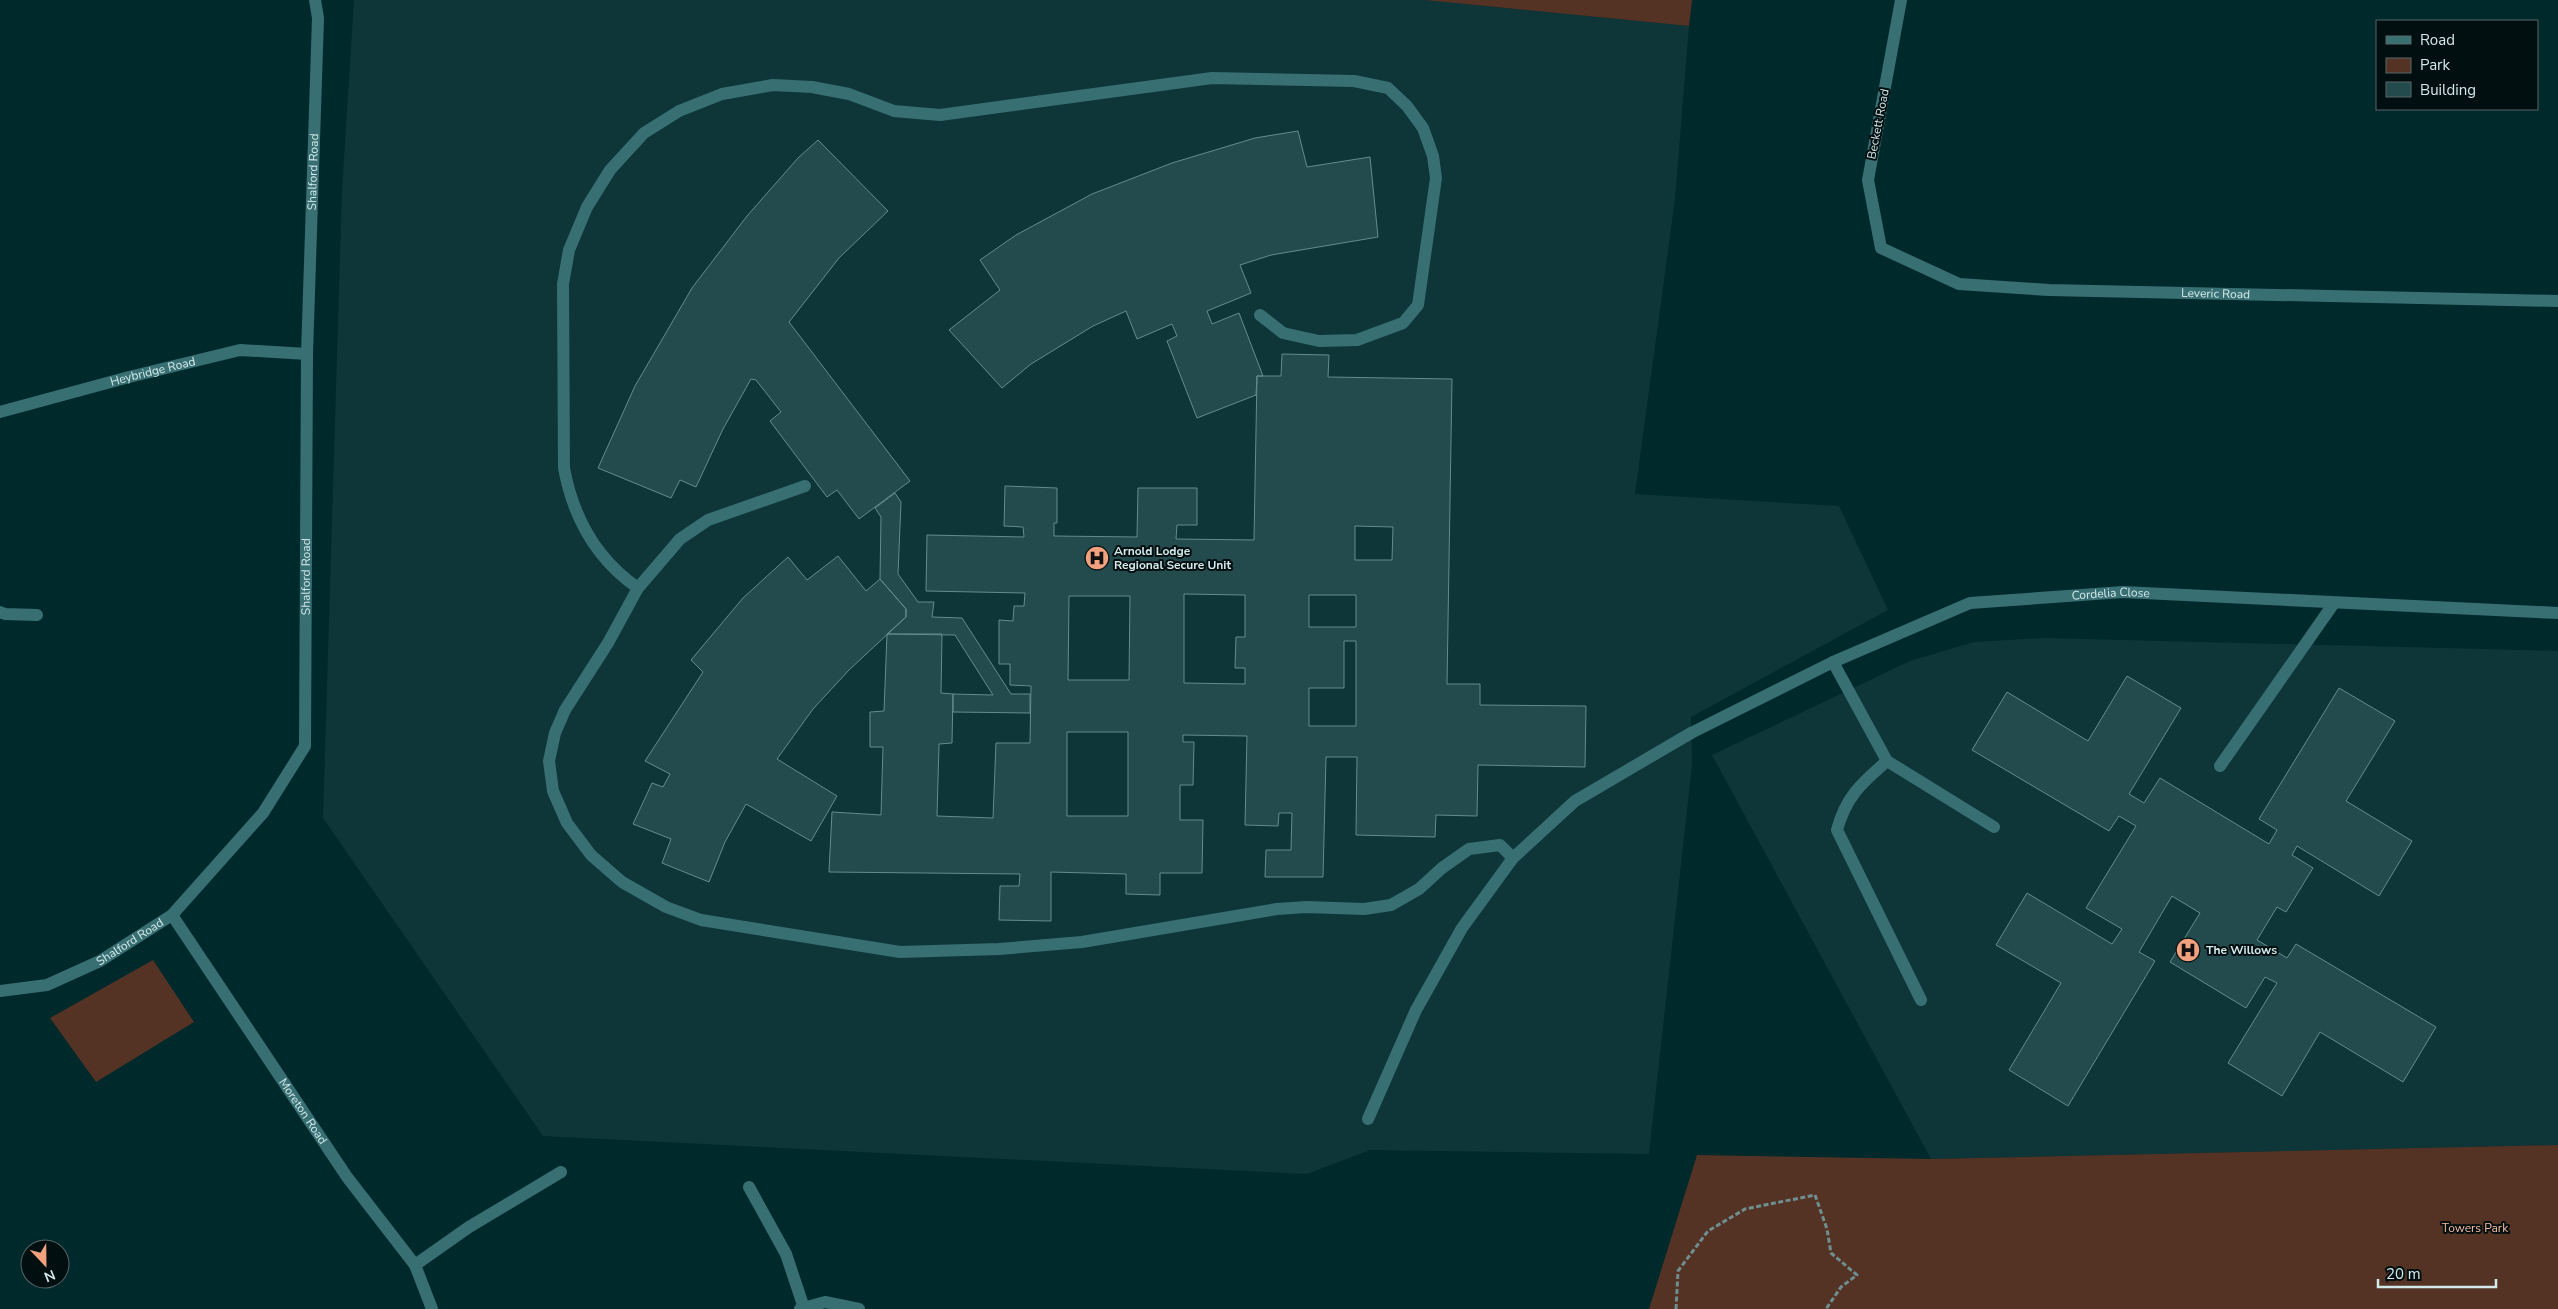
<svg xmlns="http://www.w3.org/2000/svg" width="2558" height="1309" font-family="'Nunito Sans',sans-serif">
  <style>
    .built { fill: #0e3639 }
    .green { fill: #543325 }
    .building { fill: #234a4d; stroke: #648b8e; fill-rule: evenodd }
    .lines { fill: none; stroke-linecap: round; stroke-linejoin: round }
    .path { stroke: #6f8e90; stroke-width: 3; stroke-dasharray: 5 2.5; stroke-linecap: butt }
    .lane { stroke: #386f73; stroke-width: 12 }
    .street { stroke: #386f73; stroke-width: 12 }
    .labels { text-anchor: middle; stroke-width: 4; stroke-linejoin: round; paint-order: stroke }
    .street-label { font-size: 12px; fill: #d4e9ea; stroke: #020f10 }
    .poi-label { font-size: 12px; font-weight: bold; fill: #d4e9ea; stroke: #020f10; text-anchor: start }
    .park-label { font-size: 12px; fill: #f9bca2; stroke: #020f10 }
  </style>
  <rect width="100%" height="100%" fill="#00292c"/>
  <!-- built -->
  <path class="built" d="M354,0H1424L1689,26L1675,199L1635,494L1839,506L1888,610L1691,717L1692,765L1649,1154L1370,1150L1307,1174L543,1136L323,818L342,190Z
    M2045,638L2558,651V1145L1931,1159L1712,755L1910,661L1974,642Z"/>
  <!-- green -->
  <path class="green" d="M1424,0H1692L1689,26Z
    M153,960L194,1022L96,1082L50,1018Z
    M2558,1145V1309H1649L1697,1155L1931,1159Z"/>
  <!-- building -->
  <path class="building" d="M1298,131L1307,167L1370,157L1378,237L1271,255L1240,265L1251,293L1207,311L1212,324L1239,313L1263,376H1257L1256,395L1197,418L1167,341L1177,336L1172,324L1137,339L1126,311L1093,326L1031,364L1002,388L949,330L1000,290L980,260L1016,235L1092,194L1172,163L1255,138Z
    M818,140L888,211L839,258L789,322L910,481L859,519L837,490L827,497L770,421L781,412L756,380L751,379L723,429L696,487L680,480L671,498L598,468L635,386L692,288L747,216L798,158Z
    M1282,354L1329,355L1328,377L1452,379L1447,684H1480V705L1586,706L1585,767L1478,765L1477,816L1436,815L1435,837L1356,835L1357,757H1326L1323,877H1265L1266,850H1291L1292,813H1279L1278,826L1245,825L1247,736L1183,735V742H1194L1193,785H1180V820H1203L1202,873H1160V895L1126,894V874L1051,872V921L999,920L1000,886H1019L1020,874L829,872L832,812L881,815L883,747H870V712L884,711L887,634H942L941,693L953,694L952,743L939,744L937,816L993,818L996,743H1030L1031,686L1010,685V664H999V620L1013,621L1014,606H1024L1025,593L926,591L927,535L1024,537L1023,527L1004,526L1005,486L1057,488V523H1054V536L1137,537L1138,488H1197V525H1177L1176,539L1254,540L1257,376H1281ZM1355,526L1393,527L1392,560H1355ZM1184,594L1245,595V637H1236L1235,668H1245V684L1184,683ZM1309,595H1356V627H1309ZM1069,596H1130L1129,680H1068ZM1344,641H1356V726H1309V688H1344ZM1067,732H1128V816H1067Z
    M895,493L901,502L898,574L918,602H934L932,617L962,618L1011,694H1030V713L953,712V694L993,695L955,635L887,634L906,617V609L880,579L881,517L875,508Z
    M838,556L866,591L880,579L906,609V617L849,670L813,709L777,759L837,796L811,841L746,804L725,842L709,882L662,863L671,839L633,824L652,783L663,787L670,774L645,761L703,672L691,660L743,598L788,557L807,580Z
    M2127,676L2181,708L2129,794L2144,803L2160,778L2269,844L2277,830L2259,819L2339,688L2395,721L2346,801L2412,841L2379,896L2297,846L2292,855L2313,868L2286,912L2277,907L2257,940L2287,958L2296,944L2436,1027L2403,1082L2320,1032L2282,1096L2228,1063L2277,983L2265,977L2246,1008L2170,962L2200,913L2172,896L2139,952L2155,961L2068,1106L2009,1070L2061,983L1996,945L2027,893L2112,944L2122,929L2086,908L2136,826L2119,816L2109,831L1972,750L2007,692L2088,741Z"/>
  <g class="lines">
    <!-- path -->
    <path class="path" d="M1676,1309L1678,1271L1708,1231L1745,1209L1815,1195L1827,1229L1831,1253L1857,1275L1841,1287L1826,1309"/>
    <!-- lane -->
    <path class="lane" d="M805,486L708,520L680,539L638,588L608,643L565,710L555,733L549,761L553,791L567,823L591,855L622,882L666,907L701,920L900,952L999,949L1082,942L1277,909L1306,907L1364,909L1391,905L1419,889L1442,868L1469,849L1500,845L1513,858
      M638,588C596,559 573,517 564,468L563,284L569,250L587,207L610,170L644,133L679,111L722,94L773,85L812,87L849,94L894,111L940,115L1212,78L1354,81L1388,88L1407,106L1423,128L1433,156L1436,178L1418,305L1403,323L1357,340L1319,341L1283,333L1260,315
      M1833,662L1887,761L1994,827
      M1887,761C1862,783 1846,796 1837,830L1921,1000
      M2220,766L2334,603
      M1368,1119L1416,1010L1462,928L1513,858L1575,801L1691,733
      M749,1187L786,1254L804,1308
      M415,1265L469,1227L561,1172"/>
    <!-- street -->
    <g class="street">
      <path id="s1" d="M1901,0L1868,180L1881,248L1959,284L2049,290L2558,301"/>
      <path id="s2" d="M0,412L129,377L240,350L307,354"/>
      <path d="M0,612L5,614L37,615"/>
      <path id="s3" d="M1691,733L1833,662L1970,603L2123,592L2558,613"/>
      <path id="s4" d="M172,915L347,1177L415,1265L432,1309"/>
      <path id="s5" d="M0,991L47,985L100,961L172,915L263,813L305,746L307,354L318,18L315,0"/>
      <path d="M800,1309L825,1302L859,1309"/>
    </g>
  </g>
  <!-- icons -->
  <defs>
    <g id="hospital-disc" transform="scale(1.25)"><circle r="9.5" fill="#f2a17e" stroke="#020f10"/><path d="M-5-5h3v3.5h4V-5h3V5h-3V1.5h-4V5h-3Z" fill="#111"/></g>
  </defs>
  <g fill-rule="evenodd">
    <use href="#hospital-disc" x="1097" y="558"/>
    <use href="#hospital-disc" x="2188" y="950"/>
  </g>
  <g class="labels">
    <!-- street labels -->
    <g class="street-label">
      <text transform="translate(1878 124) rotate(-79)" y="4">Beckett Road</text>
      <text dy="4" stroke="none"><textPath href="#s5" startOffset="981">Shalford Road</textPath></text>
      <text dy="4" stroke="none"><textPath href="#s1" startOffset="595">Leveric Road</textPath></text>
      <text dy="4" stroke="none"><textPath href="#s2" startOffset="158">Heybridge Road</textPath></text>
      <text dy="4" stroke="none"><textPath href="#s5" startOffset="576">Shalford Road</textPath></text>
      <text dy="4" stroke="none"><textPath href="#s3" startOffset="449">Cordelia Close</textPath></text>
      <text dy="4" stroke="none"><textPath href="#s5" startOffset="141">Shalford Road</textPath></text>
      <text dy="4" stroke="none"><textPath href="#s4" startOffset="236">Moreton Road</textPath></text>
    </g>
    <!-- poi labels -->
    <g class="poi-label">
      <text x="1114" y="555">Arnold Lodge<tspan x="1114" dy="14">Regional Secure Unit</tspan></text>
      <text x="2206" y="954">The Willows</text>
    </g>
    <!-- park labels -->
    <g class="park-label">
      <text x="2475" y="1232">Towers Park</text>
    </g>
  </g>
  <!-- legend -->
  <rect x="2376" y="20" width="162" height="90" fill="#020f10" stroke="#566667"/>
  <rect x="2386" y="36" width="25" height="8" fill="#386f73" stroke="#566667"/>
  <text x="2420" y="45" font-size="15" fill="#d4e9ea">Road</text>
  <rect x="2386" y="58" width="25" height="15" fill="#543325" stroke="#566667"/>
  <text x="2420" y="70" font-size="15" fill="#d4e9ea">Park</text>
  <rect x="2386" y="82" width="25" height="15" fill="#234a4d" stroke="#566667"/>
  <text x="2420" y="95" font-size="15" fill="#d4e9ea">Building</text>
  <!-- north arrow -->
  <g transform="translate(45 1264) rotate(158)"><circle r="24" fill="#020f10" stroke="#566667"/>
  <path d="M0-4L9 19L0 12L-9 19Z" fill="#f2a17e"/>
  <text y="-8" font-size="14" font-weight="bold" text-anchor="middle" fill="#d4e9ea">N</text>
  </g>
  <!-- scale -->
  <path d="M2378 1279v8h118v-8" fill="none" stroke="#d4e9ea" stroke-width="2.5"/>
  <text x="2386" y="1279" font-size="15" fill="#d4e9ea" stroke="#020f10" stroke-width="4" paint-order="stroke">20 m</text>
</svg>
